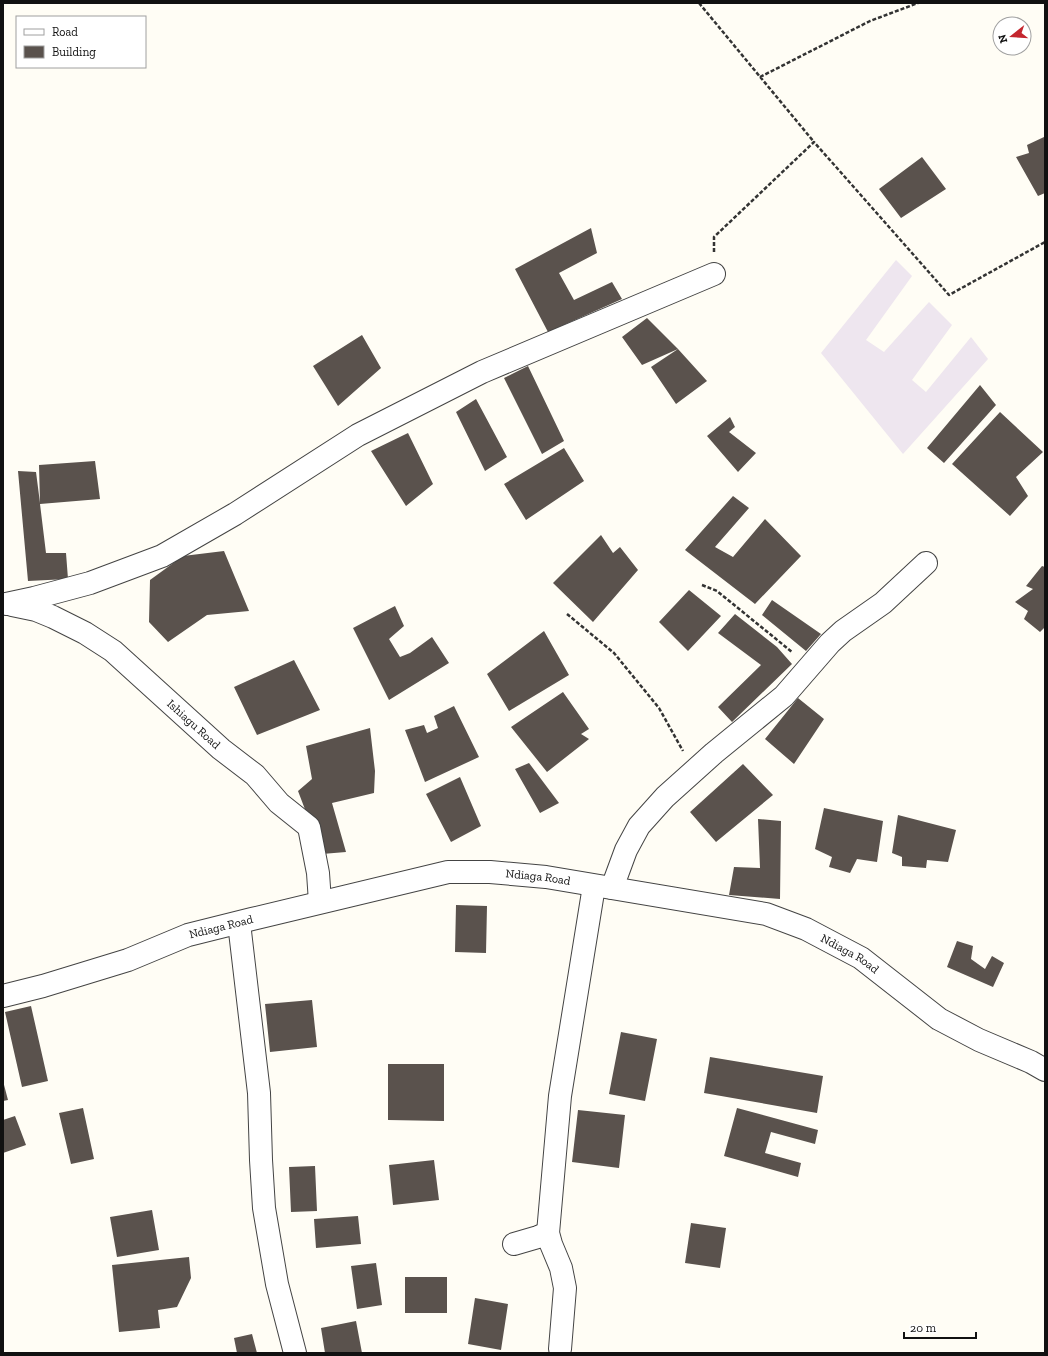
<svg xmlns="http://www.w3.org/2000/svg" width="1048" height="1356" font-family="'Zilla Slab',serif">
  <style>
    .industrial { fill: #eee6ef }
    .building { fill: #5a524d }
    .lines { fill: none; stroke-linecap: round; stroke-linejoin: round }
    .street-casing { stroke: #444; stroke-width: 24 }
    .path { stroke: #333; stroke-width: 2.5; stroke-dasharray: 4 2; stroke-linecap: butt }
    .street { stroke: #fff; stroke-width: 22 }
    .labels { text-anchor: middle; stroke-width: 4; stroke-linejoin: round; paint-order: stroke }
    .street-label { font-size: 12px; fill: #111; stroke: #fff }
  </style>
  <rect width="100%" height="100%" fill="#fffdf5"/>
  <!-- industrial -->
  <path class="industrial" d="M896,260L912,276L866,340L884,352L929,302L952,325L912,380L926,392L971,337L988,359L903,454L821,353Z"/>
  <!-- building -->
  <path class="building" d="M1044,137L1045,193L1038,196L1016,157L1029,153L1027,145Z
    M922,157L946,189L901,218L879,189Z
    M591,228L597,253L559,273L574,300L612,282L622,299L548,332L515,269Z
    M647,318L678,349L642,365L622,337Z
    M362,335L381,368L338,406L313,366Z
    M678,349L707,381L676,404L651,367Z
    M528,366L564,441L542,454L504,378Z
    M980,385L996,405L944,463L927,448Z
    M476,399L507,457L485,471L456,412Z
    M1000,412L1043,452L1016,477L1028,496L1010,516L952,464Z
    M730,417L735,427L729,432L756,453L738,472L707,436Z
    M408,433L433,484L406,506L371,451Z
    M564,448L584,481L526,520L504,484Z
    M95,461L100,499L40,504L46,553H66L68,579L28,581L18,471L36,472L40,503L39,465Z
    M733,496L749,508L715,547L733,557L765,519L801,556L755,604L685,550Z
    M601,535L613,553L620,547L638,570L593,622L553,583Z
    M224,551L249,611L207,615L168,642L149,622L150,580L183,556Z
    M1042,566L1045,567V627L1040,632L1024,619L1028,611L1015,602L1033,589L1026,586Z
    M689,590L721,616L688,651L659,622Z
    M772,600L821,634L806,651L762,615Z
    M395,606L404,626L389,639L400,657L410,653L432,637L449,663L389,700L353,628Z
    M735,614L777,647L792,664L732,722L718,707L761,665L718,633Z
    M544,631L569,675L509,711L487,674Z
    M294,660L320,710L257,735L234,687Z
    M563,692L589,729L581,734L589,739L547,772L511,727Z
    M798,698L824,719L794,764L765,739Z
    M454,706L479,757L425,782L405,730L424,725L427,733L438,728L434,716Z
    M370,728L375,771L374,793L332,803L346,852L322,854L298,791L312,779L306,746Z
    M529,763L559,803L540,813L515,769Z
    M743,764L773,795L716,842L690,812Z
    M460,777L481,826L451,842L426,794Z
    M824,808L883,821L877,862L857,859L850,873L829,867L832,857L815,849Z
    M898,815L956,830L948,862L927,860L926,868L902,866V857L892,853Z
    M758,819L781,821L780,899L729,895L734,867L760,868Z
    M456,905L487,906L486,953L455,952Z
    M957,941L973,946L971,959L985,969L992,956L1004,963L993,987L947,967Z
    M312,1000L317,1047L270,1052L265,1004Z
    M31,1006L48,1081L22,1087L5,1012Z
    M621,1032L657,1039L645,1101L609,1094Z
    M710,1057L823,1076L817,1113L704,1093Z
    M388,1064H444V1121L388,1120Z
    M3,1081L8,1100L3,1101Z
    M83,1108L94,1159L71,1164L59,1113Z
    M737,1108L818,1130L815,1144L771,1132L765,1153L801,1163L798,1177L724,1156Z
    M578,1110L625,1115L619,1168L572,1162Z
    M15,1116L26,1145L3,1153V1120Z
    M434,1160L439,1200L393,1205L389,1165Z
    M315,1166L317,1211L291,1212L289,1167Z
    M152,1210L159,1250L117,1257L110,1217Z
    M358,1216L361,1244L316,1248L314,1219Z
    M691,1223L726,1228L720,1268L685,1263Z
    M189,1257L191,1278L177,1307L158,1310L160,1328L119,1332L112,1265Z
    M376,1263L382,1305L357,1309L351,1266Z
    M405,1277H447V1313H405Z
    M475,1298L508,1304L501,1350L468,1344Z
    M356,1321L362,1353H325L321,1328Z
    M252,1334L257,1353H237L234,1338Z"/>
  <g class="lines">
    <!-- street casing -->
    <g class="street-casing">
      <g id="street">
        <path d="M6,604L34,598L90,583L162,556L235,514L358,435L482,372L714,274"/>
        <path id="s1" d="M12,605L36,610L53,617L85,633L113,651L221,749L255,775L279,803L309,827L318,873L320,902"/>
        <path d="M612,888L626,850L639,826L665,797L714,753L784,696L830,643L843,631L883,603L926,563"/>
        <path d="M239,923L259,1093L261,1160L264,1208L277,1284L295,1353"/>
        <path id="s2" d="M3,996L43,986L128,960L188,935L252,919L448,872H490L546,877L766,914L806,929L861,958L939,1019L979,1040L1031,1062L1045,1070"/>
        <path d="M514,1244L538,1237L548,1233"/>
        <path d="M560,1349L565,1288L561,1268L551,1244L548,1233L560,1096L594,886"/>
      </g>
    </g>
    <!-- path -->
    <path class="path" d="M699,3L814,142
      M760,77L870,21L918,3
      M714,252V237L814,142L949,295L1045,242
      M702,585L717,591L792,652
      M567,614L614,653L659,708L683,751"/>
    <!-- street -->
    <use href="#street" class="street"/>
  </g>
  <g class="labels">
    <!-- street labels -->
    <g class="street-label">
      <text dy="4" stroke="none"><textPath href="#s1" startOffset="221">Ishiagu Road</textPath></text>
      <text dy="4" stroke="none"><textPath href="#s2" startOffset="553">Ndiaga Road</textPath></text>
      <text dy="4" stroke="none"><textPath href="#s2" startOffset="229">Ndiaga Road</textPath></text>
      <text dy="4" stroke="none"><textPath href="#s2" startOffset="877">Ndiaga Road</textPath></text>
    </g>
  </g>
  <!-- border -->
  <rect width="1048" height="1356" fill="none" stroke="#111111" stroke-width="8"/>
  <!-- legend -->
  <rect x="16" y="16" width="130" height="52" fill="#ffffff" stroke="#a0a0a0"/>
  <rect x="24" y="29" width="20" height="6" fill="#ffffff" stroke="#a0a0a0"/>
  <text x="52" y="36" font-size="12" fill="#111111">Road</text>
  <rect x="24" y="46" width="20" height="12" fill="#5a524d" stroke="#a0a0a0"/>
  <text x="52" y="56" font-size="12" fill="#111111">Building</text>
  <!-- north arrow -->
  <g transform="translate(1012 36) rotate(253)"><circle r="19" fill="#ffffff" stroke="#a0a0a0"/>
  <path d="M0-3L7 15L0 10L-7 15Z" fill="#c4262e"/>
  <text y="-6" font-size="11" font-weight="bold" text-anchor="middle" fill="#111111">N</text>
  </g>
  <!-- scale -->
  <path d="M904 1332v6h72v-6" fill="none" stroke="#111111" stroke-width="2"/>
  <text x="910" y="1332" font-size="12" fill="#111111" stroke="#ffffff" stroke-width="3" paint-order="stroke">20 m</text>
</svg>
